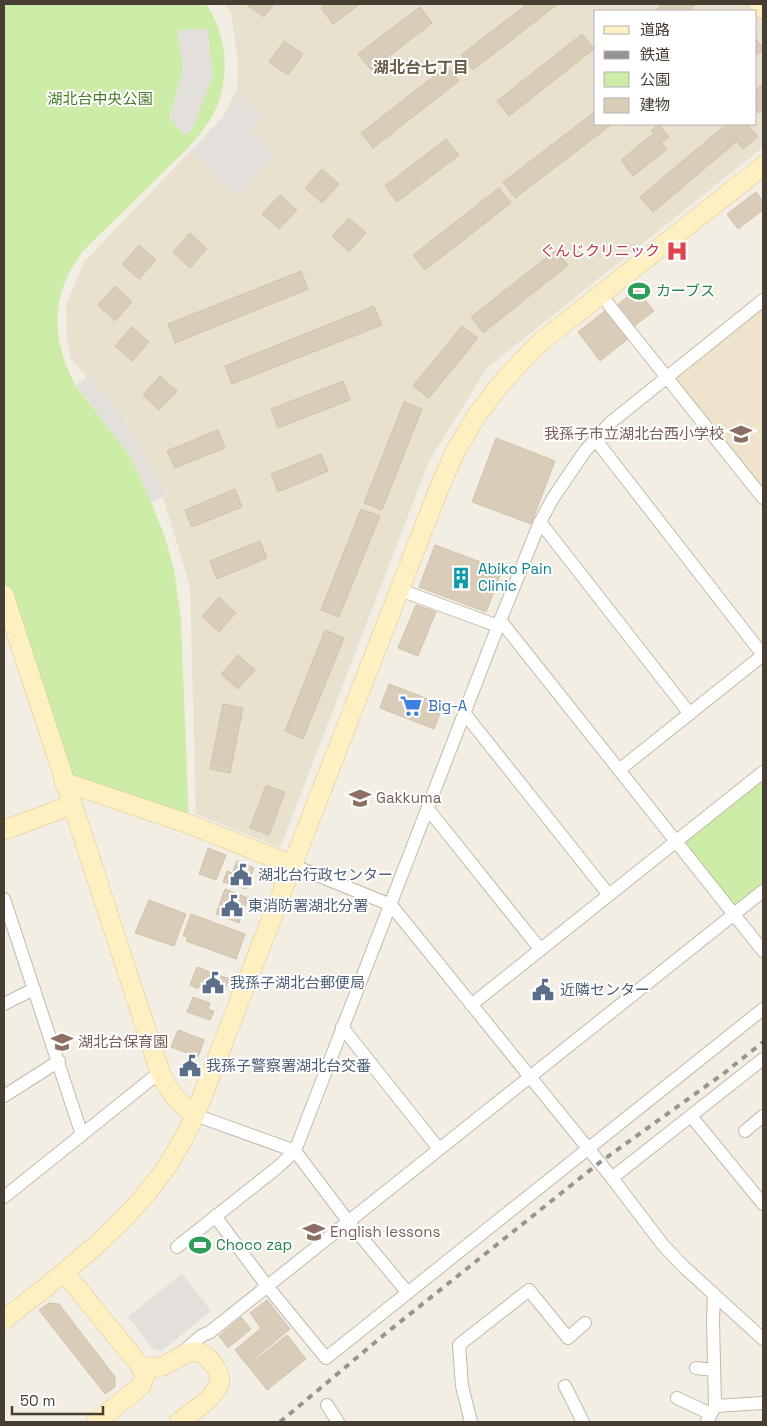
<svg xmlns="http://www.w3.org/2000/svg" width="767" height="1426" font-family="'Space Grotesk','Noto Sans JP',sans-serif">
  <style>
    .residential { fill: #e8e1d0; fill-rule: evenodd }
    .education { fill: #eee4cb }
    .green { fill: #cdeca7 }
    .parking { fill: #e3e0dc }
    .building { fill: #d9cdba; stroke: #d1c2aa }
    .lines { fill: none; stroke-linecap: round; stroke-linejoin: round }
    .street-casing { stroke: #c3b9a8; stroke-width: 14 }
    .secondary-casing { stroke: #dbc790; stroke-width: 20 }
    .street { stroke: #fff; stroke-width: 12 }
    .secondary { stroke: #fff0c1; stroke-width: 19 }
    .rail { stroke: #949494; stroke-width: 4; stroke-dasharray: 6 6; stroke-linecap: butt }
    .labels { text-anchor: middle; stroke-width: 4; stroke-linejoin: round; paint-order: stroke }
    .park-label { font-size: 15px; fill: #437c21; stroke: #fff }
    .health-label { font-size: 15px; fill: #be3a42; stroke: #fff; text-anchor: end }
    .leisure-label { font-size: 15px; fill: #27864d; stroke: #fff; text-anchor: start }
    .education-label { font-size: 15px; fill: #785e54; stroke: #fff; text-anchor: start }
    .culture-label { font-size: 15px; fill: #0d838f; stroke: #fff; text-anchor: start }
    .shop-label { font-size: 15px; fill: #366cbe; stroke: #fff; text-anchor: start }
    .service-label { font-size: 15px; fill: #4e5e75; stroke: #fff; text-anchor: start }
    .neighbourhood-label { font-size: 16px; font-weight: bold; fill: #695c49; stroke: #fff }
  </style>
  <rect width="100%" height="100%" fill="#f3eee3"/>
  <!-- residential -->
  <path class="residential" d="M224,4H763V147L487,368L429,461L280,848L196,814L190,587L161,491L117,413L71,359L67,338L66,305L84,262L222,118L237,90L238,62L231,13ZM596,11H756V124H596Z"/>
  <!-- education -->
  <path class="education" d="M763,307V490L674,378Z"/>
  <!-- green -->
  <path class="green" d="M4,4H206C226,33 230,71 218,104C211,122 198,137 185,151L84,250C50,293 50,338 76,386L130,456L152,504L165,537L174,569L181,620L189,824L64,782L4,595Z
    M763,772V891L734,914L677,841Z"/>
  <!-- parking -->
  <path class="parking" d="M208,29L213,75L192,130L186,136L169,118L183,70L177,30Z
    M242,97L262,117L250,130L275,156L236,196L192,151Z
    M88,376L122,415L166,496L151,502L130,456L76,385Z
    M182,1273L211,1311L162,1351L154,1350L128,1317Z"/>
  <!-- building -->
  <path class="building" d="M246,4H274L264,17Z
    M327,4H360L333,24L321,8Z
    M527,4H558L473,70L461,55Z
    M663,4H697L687,11H654Z
    M420,7L432,23L371,70L358,54Z
    M582,34L594,49L509,116L497,101Z
    M756,39L763,48V50L756,56Z
    M284,41L303,54L288,75L269,62Z
    M447,66L459,81L373,148L361,133Z
    M763,84V109L759,113L756,109V90Z
    M596,111V124H612L515,198L503,182Z
    M659,124L669,137L661,143L667,149L633,176L621,160L654,133L651,130Z
    M723,124H747L758,137L743,149Z
    M723,127L736,142L653,212L640,197Z
    M446,139L459,155L397,202L385,186Z
    M322,169L339,184L322,203L305,188Z
    M499,188L511,203L425,270L413,255Z
    M756,192L763,202V210L738,229L727,214Z
    M280,195L297,210L279,229L262,214Z
    M349,218L366,233L349,252L332,236Z
    M190,233L207,249L190,268L173,252Z
    M139,245L156,260L139,279L122,264Z
    M556,250L568,265L483,333L471,317Z
    M301,271L308,289L175,343L168,324Z
    M115,286L132,302L115,321L98,305Z
    M637,289L654,311L633,327L616,306Z
    M374,306L382,325L232,384L225,366Z
    M606,310L629,338L600,361L578,332Z
    M462,326L478,338L429,398L413,386Z
    M132,327L149,342L132,361L115,346Z
    M160,376L177,391L159,410L143,395Z
    M343,381L350,400L278,428L271,409Z
    M404,402L422,409L382,510L364,503Z
    M218,430L225,448L175,468L167,451Z
    M496,438L555,461L531,524L472,502Z
    M321,454L328,471L278,492L271,474Z
    M235,489L242,507L192,527L185,510Z
    M361,509L380,516L339,617L321,610Z
    M260,541L267,558L217,579L210,561Z
    M435,545L502,570L486,612L419,587Z
    M219,597L236,613L219,632L202,616Z
    M416,605L436,612L418,656L398,648Z
    M325,630L344,638L303,739L285,731Z
    M238,655L255,670L238,689L221,674Z
    M389,684L443,705L434,729L380,708Z
    M223,704L243,708L230,773L210,769Z
    M266,785L285,792L269,835L250,828Z
    M208,848L226,855L216,880L199,874Z
    M237,861L254,868L246,889L223,882L227,871L232,873Z
    M225,889L248,898L239,923L216,914Z
    M149,900L186,914L174,946L135,933Z
    M191,914L245,934L236,959L186,941L188,937L183,936Z
    M197,967L229,979L223,995L199,986L198,989L190,985Z
    M193,997L210,1003L208,1009L214,1011L210,1020L187,1012Z
    M178,1030L204,1040L198,1057L171,1047Z
    M188,1057L197,1061L191,1075L182,1071Z
    M267,1300L290,1329L247,1365L235,1350L261,1328L250,1313Z
    M49,1303L59,1304L115,1377V1387L105,1394L39,1310Z
    M241,1317L251,1329L228,1348L219,1336Z
    M287,1335L306,1359L267,1390L248,1366Z"/>
  <g class="lines">
    <!-- street casing -->
    <g class="street-casing">
      <path id="street" d="M601,295L763,498
        M595,439L763,655
        M540,522L690,714
        M400,590L498,626
        M500,620L763,951
        M465,714L609,895
        M619,770L763,655
        M428,809L540,949
        M292,865L391,905L612,1178L663,1245L684,1267L763,1339
        M4,899L82,1135
        M4,1004L34,989
        M471,1005L763,772
        M342,1027L439,1149
        M4,1096L59,1061
        M195,1115L295,1151L348,1221L408,1293
        M691,1116L763,1204
        M745,1131L763,1116
        M612,1178L763,1059
        M4,1197L160,1072
        M215,1216L267,1286L326,1358L763,1009
        M177,1247L278,1167L295,1151L498,626L540,522L553,498L585,451L610,423L763,300
        M182,1353L201,1336L210,1332L763,891
        M696,1368L714,1370
        M565,1386L583,1422
        M677,1398L711,1414
        M327,1405L338,1422
        M715,1406L763,1403
        M471,1422L462,1386L459,1345L529,1290L568,1338L585,1323
        M707,1422L715,1406L713,1321L714,1295"/>
    </g>
    <!-- secondary casing -->
    <g class="secondary-casing">
      <path id="secondary" d="M759,4L763,9
        M4,595L160,1072C168,1091 178,1103 195,1115
        M64,782L186,823L292,865
        M4,830L72,805
        M64,1272L139,1364L145,1375L141,1386L96,1422
        M4,1320C61,1275 121,1231 163,1172C176,1154 186,1134 195,1115L440,486L456,450L477,415L499,386L519,364L542,341L763,166
        M139,1364C171,1381 186,1333 210,1360C216,1367 219,1372 220,1381L218,1387L208,1400L179,1422"/>
    </g>
    <!-- street -->
    <use href="#street" class="street"/>
    <!-- secondary -->
    <use href="#secondary" class="secondary"/>
    <!-- rail -->
    <path class="rail" d="M280,1422L385,1334L599,1163L723,1074L763,1042"/>
  </g>
  <!-- icons -->
  <defs>
    <g id="hospital-bare" transform="scale(1.725)"><path d="M-5-5h3v3.5h4V-5h3V5h-3V1.5h-4V5h-3Z" fill="#e0444e" stroke="#fff" stroke-width="2.5" paint-order="stroke"/></g>
    <g id="stadium-bare" transform="scale(1.725)"><path d="M0-5a6.5 5 0 1 0 0 10a6.5 5 0 1 0 0-10ZM-3.5-1.8h7v3.6h-7Z" fill="#2e9e5b" stroke="#fff" stroke-width="2.5" paint-order="stroke"/></g>
    <g id="school-bare" transform="scale(1.725)"><path d="M0-5L7-2L0 1L-7-2ZM-4 1L0 2.5L4 1V4Q0 6-4 4Z" fill="#8d6e63" stroke="#fff" stroke-width="2.5" paint-order="stroke"/></g>
    <g id="building-bare" transform="scale(1.725)"><path d="M-4-6H4V6H1V3H-1V6H-4ZM-2.5-4.3h1.7v1.8h-1.7ZM.8-4.3h1.7v1.8H.8ZM-2.5-1h1.7V.8h-1.7ZM.8-1h1.7V.8H.8Z" fill="#0f9aa8" stroke="#fff" stroke-width="2.5" paint-order="stroke"/></g>
    <g id="supermarket-bare" transform="scale(1.725)"><path d="M-6-5.5h2.5l.6 2H6L4.5 2H-2.5L-4.4-4H-6ZM-1.5 3.2a1.3 1.3 0 1 0 .1 0ZM3 3.2a1.3 1.3 0 1 0 .1 0Z" fill="#3f7fe0" stroke="#fff" stroke-width="2.5" paint-order="stroke"/></g>
    <g id="university-bare" transform="scale(1.725)"><path d="M0-5L7-2L0 1L-7-2ZM-4 1L0 2.5L4 1V4Q0 6-4 4Z" fill="#8d6e63" stroke="#fff" stroke-width="2.5" paint-order="stroke"/></g>
    <g id="civic-bare" transform="scale(1.725)"><path d="M-.6-6.5H3V-4.5H.6V-3L4-1V1h2V6H-6V1h2V-1L-.6-3ZM-1.2 2.5V6h2.4V2.5Z" fill="#5c6f8a" stroke="#fff" stroke-width="2.5" paint-order="stroke"/></g>
  </defs>
  <g fill-rule="evenodd">
    <use href="#hospital-bare" x="677" y="251"/>
    <use href="#stadium-bare" x="639" y="291"/>
    <use href="#school-bare" x="741" y="434"/>
    <use href="#building-bare" x="461" y="578"/>
    <use href="#supermarket-bare" x="411" y="706"/>
    <use href="#university-bare" x="360" y="798"/>
    <use href="#civic-bare" x="241" y="875"/>
    <use href="#civic-bare" x="232" y="906"/>
    <use href="#civic-bare" x="213" y="983"/>
    <use href="#civic-bare" x="543" y="990"/>
    <use href="#school-bare" x="62" y="1042"/>
    <use href="#civic-bare" x="190" y="1066"/>
    <use href="#university-bare" x="314" y="1232"/>
    <use href="#stadium-bare" x="200" y="1245"/>
  </g>
  <g class="labels">
    <!-- park labels -->
    <g class="park-label">
      <text x="100" y="104">湖北台中央公園</text>
    </g>
    <!-- health labels -->
    <g class="health-label">
      <text x="660" y="256">ぐんじクリニック</text>
    </g>
    <!-- leisure labels -->
    <g class="leisure-label">
      <text x="656" y="296">カーブス</text>
      <text x="216" y="1250">Choco zap</text>
    </g>
    <!-- education labels -->
    <g class="education-label">
      <text x="724" y="439" text-anchor="end">我孫子市立湖北台西小学校</text>
      <text x="376" y="803">Gakkuma</text>
      <text x="78" y="1047">湖北台保育園</text>
      <text x="330" y="1237">English lessons</text>
    </g>
    <!-- culture labels -->
    <g class="culture-label">
      <text x="478" y="574">Abiko Pain<tspan x="478" dy="17">Clinic</tspan></text>
    </g>
    <!-- shop labels -->
    <g class="shop-label">
      <text x="428" y="711">Big-A</text>
    </g>
    <!-- service labels -->
    <g class="service-label">
      <text x="258" y="880">湖北台行政センター</text>
      <text x="248" y="911">東消防署湖北分署</text>
      <text x="230" y="988">我孫子湖北台郵便局</text>
      <text x="560" y="995">近隣センター</text>
      <text x="206" y="1071">我孫子警察署湖北台交番</text>
    </g>
    <!-- neighbourhood labels -->
    <g class="neighbourhood-label">
      <text x="421" y="73">湖北台七丁目</text>
    </g>
  </g>
  <!-- border -->
  <rect width="767" height="1426" fill="none" stroke="#463e33" stroke-width="10"/>
  <!-- legend -->
  <rect x="594" y="10" width="162" height="115" fill="#ffffff" stroke="#b5b2ad"/>
  <rect x="604" y="26" width="25" height="8" fill="#fff0c1" stroke="#b5b2ad"/>
  <text x="640" y="35" font-size="15" fill="#463e33">道路</text>
  <rect x="604" y="51" width="25" height="8" fill="#949494" stroke="#b5b2ad"/>
  <text x="640" y="60" font-size="15" fill="#463e33">鉄道</text>
  <rect x="604" y="72" width="25" height="15" fill="#cdeca7" stroke="#b5b2ad"/>
  <text x="640" y="85" font-size="15" fill="#463e33">公園</text>
  <rect x="604" y="98" width="25" height="15" fill="#d9cdba" stroke="#b5b2ad"/>
  <text x="640" y="110" font-size="15" fill="#463e33">建物</text>
  <!-- scale -->
  <path d="M12 1406v8h91v-8" fill="none" stroke="#463e33" stroke-width="2.5"/>
  <text x="20" y="1406" font-size="15" fill="#463e33" stroke="#ffffff" stroke-width="4" paint-order="stroke">50 m</text>
</svg>
